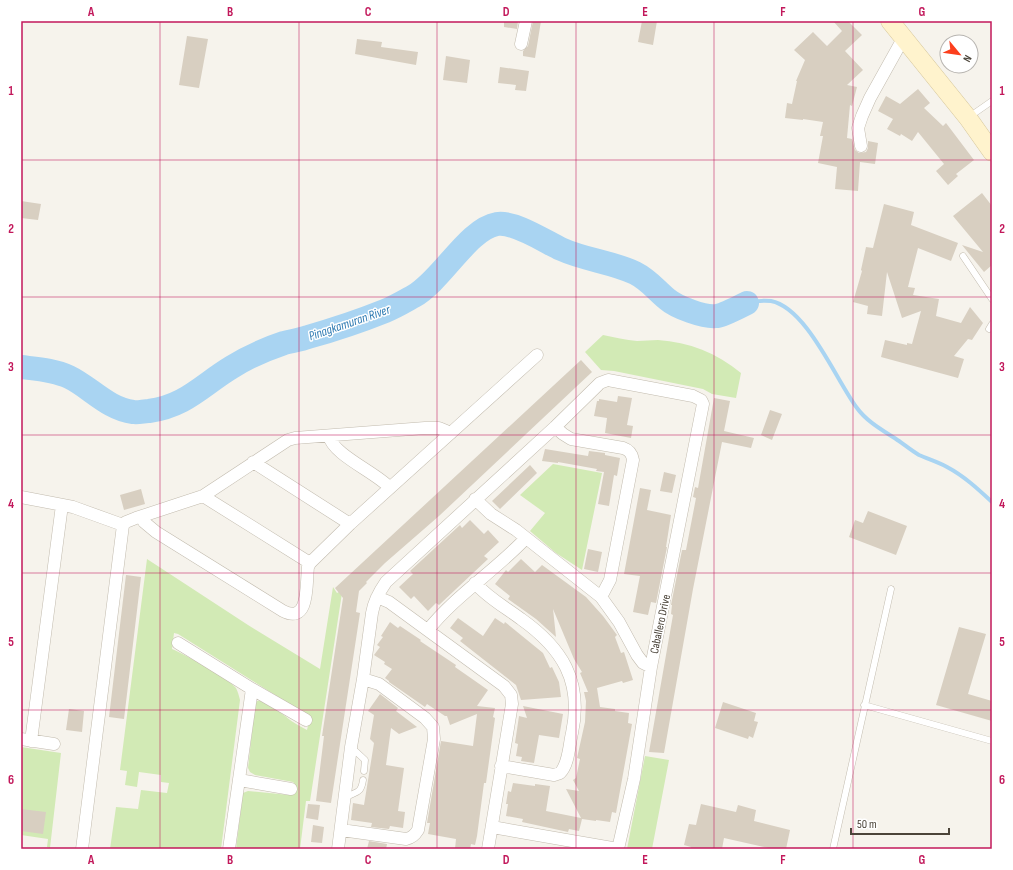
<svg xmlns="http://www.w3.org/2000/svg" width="1013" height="870" font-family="'Sofia Sans Condensed',sans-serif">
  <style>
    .green { fill: #d2eab5 }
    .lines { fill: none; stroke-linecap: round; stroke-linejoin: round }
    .stream { stroke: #a9d4f2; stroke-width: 4 }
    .river { stroke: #a9d4f2; stroke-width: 24 }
    .building { fill: #d8cfc1 }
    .lane-casing { stroke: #c2bbae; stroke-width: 7 }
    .street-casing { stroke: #c2bbae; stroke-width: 13 }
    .secondary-casing { stroke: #d6c79b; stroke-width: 19 }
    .lane { stroke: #fff; stroke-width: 6 }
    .street { stroke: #fff; stroke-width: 12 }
    .secondary { stroke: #fff3cd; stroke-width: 18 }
    .grid { fill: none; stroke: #c2185b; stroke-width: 1; stroke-opacity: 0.55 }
    .labels { text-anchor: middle; stroke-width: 3; stroke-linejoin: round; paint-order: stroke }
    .street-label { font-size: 12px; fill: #4b4439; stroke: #fff }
    .water-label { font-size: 13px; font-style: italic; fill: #2e7ab2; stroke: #fff }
    .neatline { fill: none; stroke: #c2185b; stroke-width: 1.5 }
    .grid-label { font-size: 13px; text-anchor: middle; font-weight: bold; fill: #c2185b }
  </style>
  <rect width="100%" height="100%" fill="#f6f3ec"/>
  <!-- green -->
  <path class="green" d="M603,335C614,337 626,340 637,341C644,341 651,340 658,340C689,342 717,353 741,373L736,398L712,394L703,389L614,371L601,370L585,352Z
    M553,464L602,473L582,570L556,553L530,531L545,513L520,495Z
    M147,559L248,625L320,669L333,587L337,593L341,591L342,593L310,801H306L300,849H236L243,793L248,791L289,795L293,793L295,785L293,782L255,775L250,772L248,768L255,705L257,701C267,699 285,717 293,722C297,725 302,727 307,730L310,717L178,634L174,633L172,649C186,655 228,678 236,688C238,692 239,696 240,700L221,849H110L116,807L138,809L141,790L167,793L169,783L161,782V775L139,772L137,787L125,785L127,771L120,770Z
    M21,747L61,753L50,848L47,847L48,839L21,835Z
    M645,756L669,760L652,849H627Z"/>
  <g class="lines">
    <!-- stream -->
    <path class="stream" d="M747,303C755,301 762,300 771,301C807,308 836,380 857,408C867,422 884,431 899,441C906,446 912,451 919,455C928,459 938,462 947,467C964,476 978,489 992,502"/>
    <!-- river -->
    <path class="river" d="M21,367C37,369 54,370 69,377C90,387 108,409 133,412C138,413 144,411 149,411C186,406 202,385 232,367C248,357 266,349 284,343C291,341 300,340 308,337C333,330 360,321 385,311C395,307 405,301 414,296C442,280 468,229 497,224C514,221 546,242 561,249C585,260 612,262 635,273C649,280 656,290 667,299C676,307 705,318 717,316C724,315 739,307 747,303"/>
  </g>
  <!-- building -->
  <path class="building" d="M504,21H518L517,29L504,27Z
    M533,21H541L535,58L523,56V51L528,46Z
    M642,21H657L653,45L638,42Z
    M833,21H848L862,35L845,51L863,70L847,85L857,87L852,106L850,105L847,138L852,139L855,150L859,153L866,152L868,148V141L878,143L875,164L860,162L858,191L835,189L837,167L818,163L823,136H820L823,122L803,119V120L785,118L787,103L792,104L797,81H796L805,60L794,50L813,32L827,46L842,31Z
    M187,36L208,39L199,88L179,85Z
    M357,39L382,42L381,47L418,52L416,65L355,54Z
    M446,56L470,60L467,83L443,80Z
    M500,67L529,71L526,91L515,90L516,85L498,83Z
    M918,89L930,103L924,108L943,126L946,123L974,160L956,174L958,176L948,185L936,171L944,164L918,132L912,141L901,134L900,136L887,129L893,119L878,111L886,96L900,104Z
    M982,193L992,206V265L984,272L962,245L983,252L953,216Z
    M21,201L41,204L38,220L21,218Z
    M884,204L914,212L911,225L958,243L951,261L918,248L908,287L915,288L913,295L939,299L936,316L961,323L970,307L983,323L972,340L968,339L954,356L964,359L958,378L881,357L885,340L907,345V343L912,344L921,311L902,318L887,272L882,316L867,314L868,306L853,302L862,271L861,270L866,247L873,248Z
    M581,360L592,372L439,516L385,563L366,582L367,583L359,591L356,612L360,613L331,803L316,801L324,736H322L343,598L335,588Z
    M618,396L632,398L627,425L633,426L631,438L605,433L607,418L594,416L597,401H599V399L617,402Z
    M714,398L730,401L724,431L754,438L751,448L722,442L693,589L664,753L649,752L673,615L671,614L672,605H671L682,550H686L696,498L693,497L695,487L698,488Z
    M770,410L782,414L772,440L761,435Z
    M545,449L588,456L589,451L605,453V455L620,458L617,476L614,475L609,506L598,504L604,472L596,471L597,469L558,462V463L542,461Z
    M530,465L537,473L500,509L492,501Z
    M664,472L676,475L672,493L660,491Z
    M640,488L651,490L647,510L671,515L666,547H667L656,603L651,602L648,615L633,612L640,576L624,574Z
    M141,489L145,504L124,510L120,495Z
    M868,511L907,526L896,555L849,537L855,520L863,523Z
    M470,520L484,534L488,530L499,542L484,556L488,559L439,605L436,603L428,611L414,596L411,599L399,587L413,574L410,571L460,525L462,528Z
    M588,549L602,552L598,572L584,569Z
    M521,559L535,572L542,565L586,597L603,616L617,635L615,637L621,653L624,652L633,680L623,683L622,681L597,688L600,707L615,709V711L629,713L628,723L632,724L616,813L612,812L610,822L596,820V821L582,819L579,831L569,829L568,832L522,822L523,819L506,816L508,804H506L508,791L511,792L513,783L535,786V784L550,786L546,811L581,818L566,789L579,791L573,780L576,778L580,759L577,758L585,722L586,701L584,692H588L580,673L582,672L574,659L553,609L556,637L536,619L508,599L510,596L495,584L506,570L508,572Z
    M126,575L141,577L124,719L109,717Z
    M458,618L483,636L495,618L504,624L505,622L543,653L550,668L552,667L559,682L561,697L521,700L516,685L460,641L463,638L450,628Z
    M390,622L398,628L400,626L421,640L420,641L456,665L455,667L488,690L477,706L495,708L493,717L495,718L486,783H484L477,836L475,845L471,844L470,849H455L456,839L428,834L430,823H427L441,741L473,746L477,714L450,725L447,716H445L427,704L425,707L389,682V681L385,678L392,669L384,664L385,662L374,655L380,647L377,645L383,637L381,636Z
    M959,627L986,634L968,694L992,701V721L936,705Z
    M380,694L398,708L396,711L417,727L399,734L391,728L386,765L404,768L398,811L405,812L403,828L390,826L389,829L371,827L372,823L351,820L353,803L364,805L374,743L370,739L374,715L368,711Z
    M723,702L756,713L754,721L758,722L753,738L749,736L748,739L715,728Z
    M523,706L563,714L559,738L539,735L534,763L521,761L522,757L516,756L518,744L515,743L519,716L527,718Z
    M69,709L84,711L82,732L66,730Z
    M308,804L320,805L318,820L306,818Z
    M701,804L736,812L738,805L756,810L754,821L790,830L786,849H773L724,838L722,849H690L691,847L684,845L689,824L696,825Z
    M21,809L46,812L43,834L21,831Z
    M313,825L324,827L322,843L311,842Z
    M369,841L387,844L386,849H367Z"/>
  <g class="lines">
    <!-- lane casing -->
    <g class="lane-casing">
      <path id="lane" d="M969,117L992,101
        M963,256L992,299
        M989,329L992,324
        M864,705L992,741
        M351,747L365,760L364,771
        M345,798C355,791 361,795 363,780
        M833,849L891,589"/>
    </g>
    <!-- street casing -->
    <g class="street-casing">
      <path id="street" d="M521,44L526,21
        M861,146L858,128L862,116L870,98L904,37
        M555,427L563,434L571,439L623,448C629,450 632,453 633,460L610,580L601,597
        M329,436C333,455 377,473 390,488
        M253,462L350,524
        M203,496L310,563
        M21,497L73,507L123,525L126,522L136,518L203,496L288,440L295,438L425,428H439L451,433
        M475,499L491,514L516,530L601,597L619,622L637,655L643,663L651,667
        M142,516L144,522L156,532L283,611C310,625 306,583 308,567L310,563L350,524L537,355
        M475,583C488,598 505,607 521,619C562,648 583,681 572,733C569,745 569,764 560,773L554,775L501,766
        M377,597L389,602L504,686L511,695L512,704L488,849
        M428,630C455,596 496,570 526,538
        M178,643L252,689L306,720
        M21,739L54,744
        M31,741L62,505
        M239,780L291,789
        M492,827L618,849
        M341,830L406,839C412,838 415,835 418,830L434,739L433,727L425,718L379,684L363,679
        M82,849L123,525
        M229,849L252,689
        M338,849L351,747L363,679L372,613C374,601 379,592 386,582L555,427L600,383L608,380L693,396L701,400L703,404L651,667L634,779L618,849"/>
    </g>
    <!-- secondary casing -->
    <g class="secondary-casing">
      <path id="secondary" d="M890,21L968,118L992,152"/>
    </g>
    <!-- lane -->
    <use href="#lane" class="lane"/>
    <!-- street -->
    <use href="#street" class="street"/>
    <!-- secondary -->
    <use href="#secondary" class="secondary"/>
  </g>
  <!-- grid -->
  <path class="grid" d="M160,21V849M299,21V849M437,21V849M576,21V849M714,21V849M853,21V849M21,160H992M21,297H992M21,435H992M21,573H992M21,710H992"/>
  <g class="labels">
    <!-- street labels -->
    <g class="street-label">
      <text transform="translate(660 624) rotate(-78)" y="4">Caballero Drive</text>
    </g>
    <!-- water labels -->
    <g class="water-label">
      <text transform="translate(349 322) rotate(-19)" y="5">Pinagkamuran River</text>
    </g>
  </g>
  <!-- border -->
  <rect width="1013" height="870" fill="none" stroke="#ffffff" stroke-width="44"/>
  <!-- north arrow -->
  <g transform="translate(959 54) rotate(119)"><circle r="19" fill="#ffffff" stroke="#b7b4b0"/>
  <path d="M0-3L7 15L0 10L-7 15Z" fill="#fc3f1d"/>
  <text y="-6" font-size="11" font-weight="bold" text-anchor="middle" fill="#4b4439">N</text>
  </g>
  <!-- scale -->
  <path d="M851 828v6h98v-6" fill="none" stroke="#4b4439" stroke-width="2"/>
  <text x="857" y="828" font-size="12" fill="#4b4439" stroke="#ffffff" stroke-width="3" paint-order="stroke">50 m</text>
  <rect x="22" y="22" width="969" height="826" class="neatline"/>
  <g class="grid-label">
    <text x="91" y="16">A</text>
    <text x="230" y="16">B</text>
    <text x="368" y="16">C</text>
    <text x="506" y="16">D</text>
    <text x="645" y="16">E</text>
    <text x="783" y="16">F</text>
    <text x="922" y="16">G</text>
    <text x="11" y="95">1</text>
    <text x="1002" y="95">1</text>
    <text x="11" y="233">2</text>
    <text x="1002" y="233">2</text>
    <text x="11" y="371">3</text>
    <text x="1002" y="371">3</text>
    <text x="11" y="508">4</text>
    <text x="1002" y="508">4</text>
    <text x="11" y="646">5</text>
    <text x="1002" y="646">5</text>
    <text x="11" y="784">6</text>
    <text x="1002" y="784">6</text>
    <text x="91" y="864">A</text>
    <text x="230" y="864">B</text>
    <text x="368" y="864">C</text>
    <text x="506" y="864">D</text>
    <text x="645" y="864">E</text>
    <text x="783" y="864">F</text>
    <text x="922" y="864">G</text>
  </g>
</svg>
